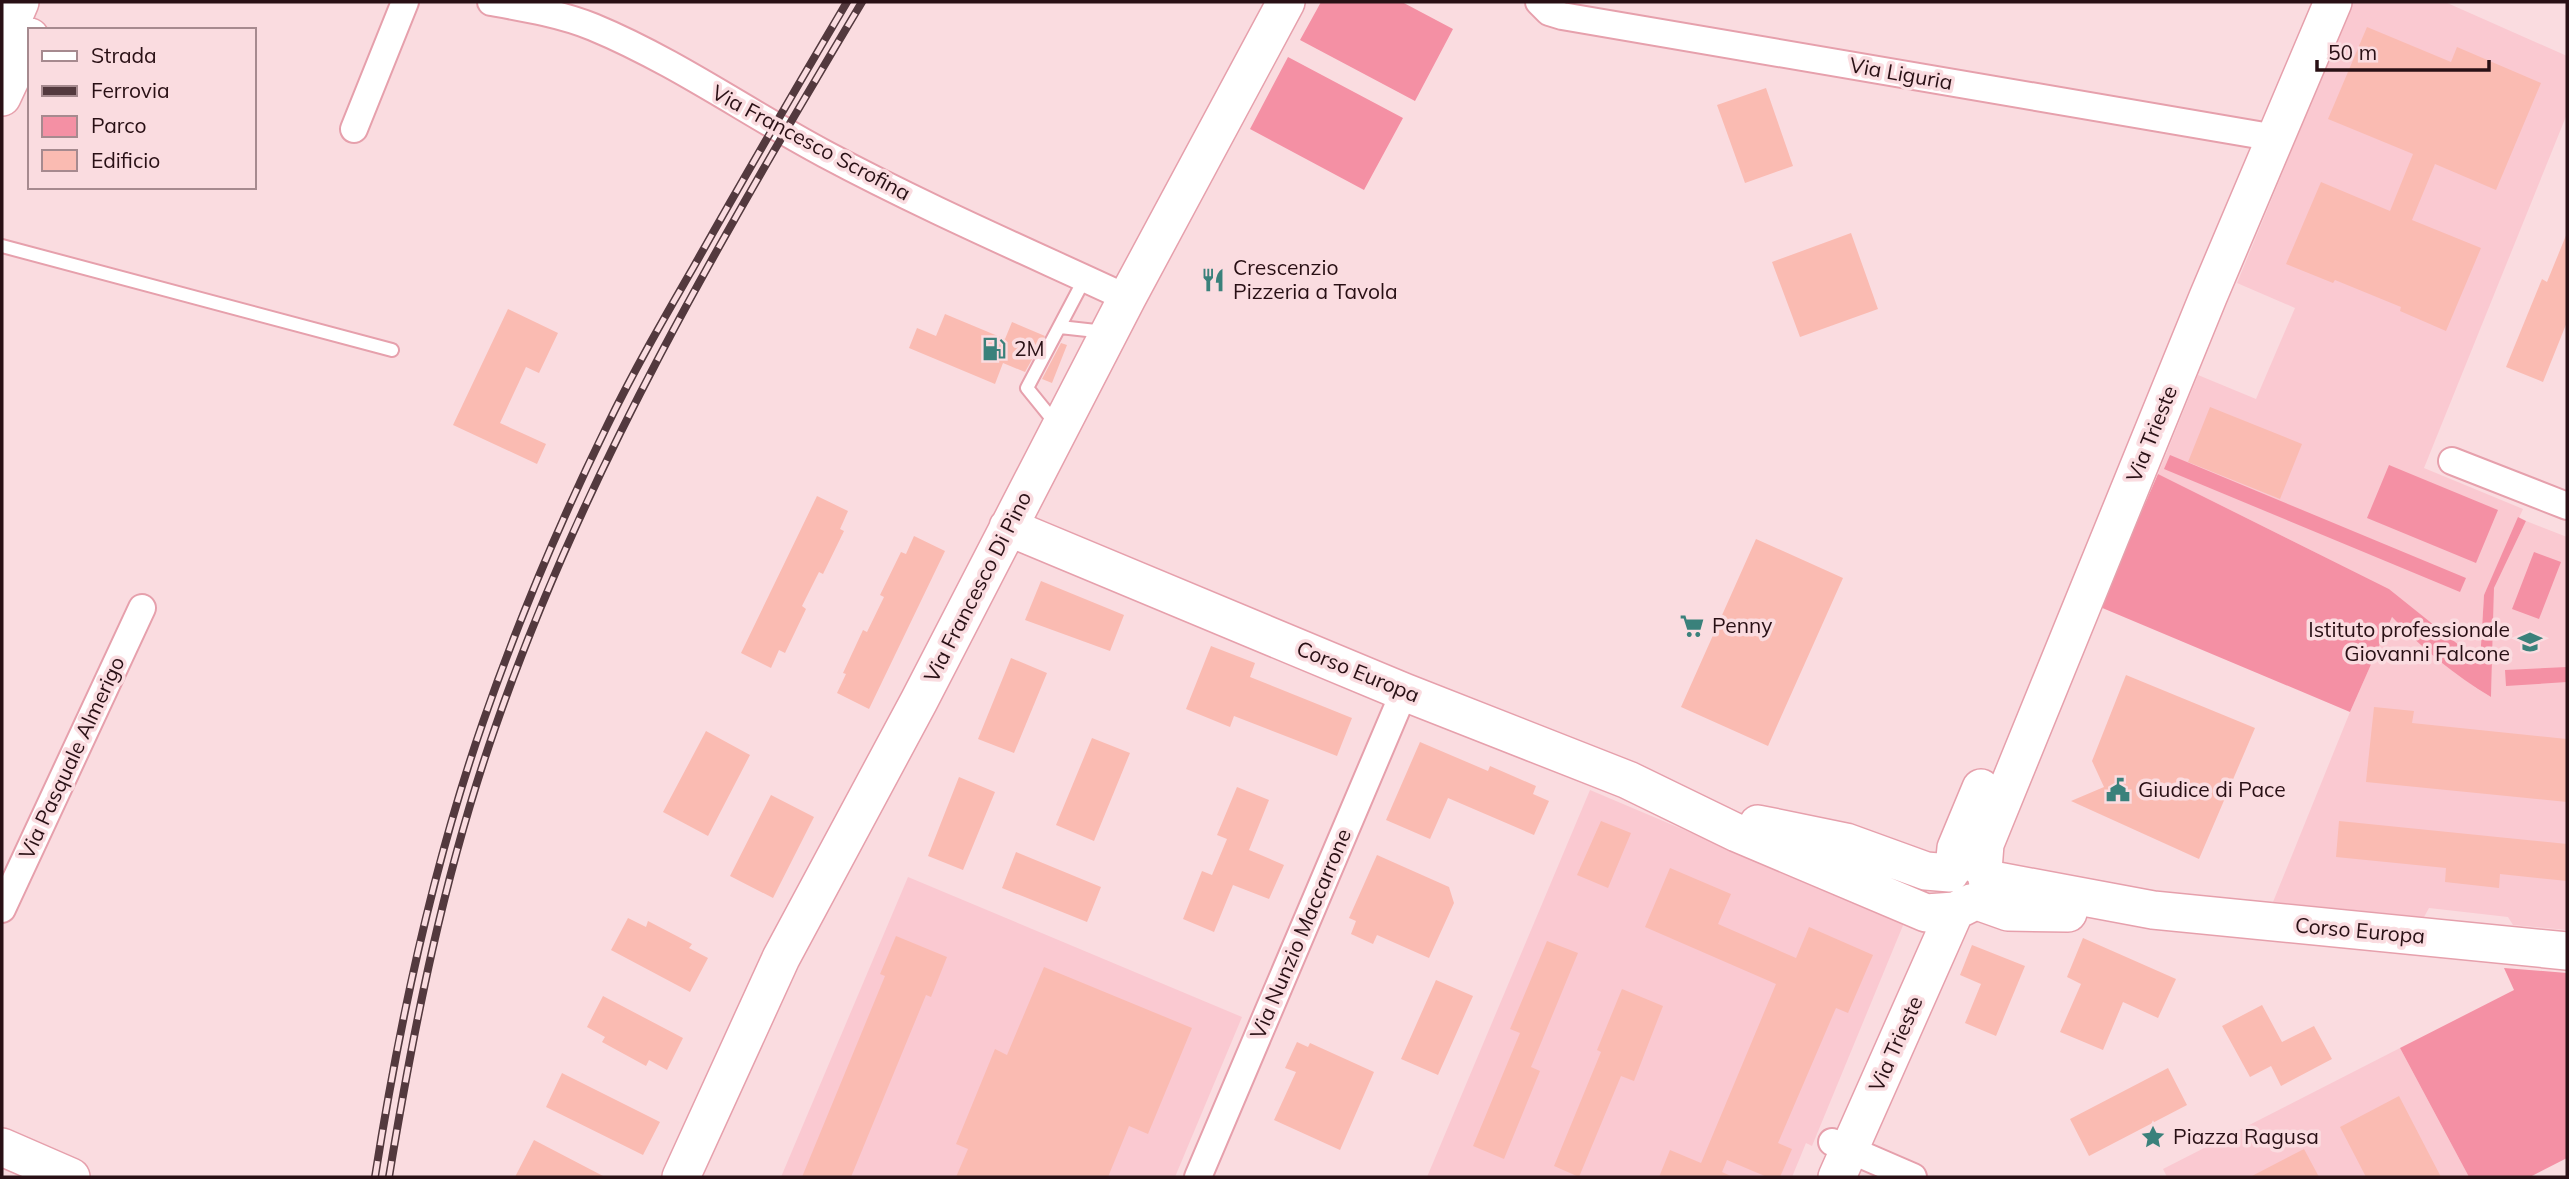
<svg xmlns="http://www.w3.org/2000/svg" width="2569" height="1179" font-family="Mulish,sans-serif">
  <style>
    .built { fill: #fac9d1 }
    .green { fill: #f490a4 }
    .building { fill: #fabbb2 }
    .lines { fill: none; stroke-linecap: round; stroke-linejoin: round }
    .lane-casing { stroke: #e6a0ac; stroke-width: 16 }
    .street-casing { stroke: #e6a0ac; stroke-width: 30 }
    .secondary-casing { stroke: #e6a0ac; stroke-width: 40 }
    .lane { stroke: #fff; stroke-width: 12 }
    .street { stroke: #fff; stroke-width: 26 }
    .secondary { stroke: #fff; stroke-width: 37 }
    .rail-casing { stroke: #53393e; stroke-width: 8 }
    .rail { stroke: #fadce0; stroke-width: 5; stroke-dasharray: 16; stroke-linecap: butt }
    .labels { text-anchor: middle; stroke-width: 7; stroke-linejoin: round; paint-order: stroke }
    .street-label { font-size: 21px; fill: #291015; stroke: #fadce0 }
    .poi-label { font-size: 21px; fill: #291015; stroke: #fadce0; text-anchor: start }
  </style>
  <rect width="100%" height="100%" fill="#fadce0"/>
  <!-- built -->
  <path class="built" d="M2353,2H2445L2567,56V114L2424,468L2523,509L2484,595L2480,663L2389,589L2158,474L2198,375L2256,399L2295,308L2237,283Z
    M2526,521L2567,537V930L2513,925L2508,917L2429,908L2424,917L2273,902L2350,712L2392,617L2409,634L2476,688L2491,697L2494,588Z
    M1590,790L1904,923L1812,1146L1806,1143L1792,1177H1427Z
    M908,877L1242,1017L1175,1177H781Z
    M2400,1048L2469,1177H2167L2163,1169Z"/>
  <!-- green -->
  <path class="green" d="M1321,2H1402L1453,29L1415,101L1300,40Z
    M1288,57L1403,118L1364,190L1250,129Z
    M2170,455L2466,578L2460,592L2164,469Z
    M2389,465L2498,510L2476,563L2367,518Z
    M2158,474L2389,589L2480,662L2484,595L2518,517L2526,521L2494,588L2491,697C2455,676 2421,647 2392,617L2350,712L2100,607Z
    M2534,552L2561,562L2539,619L2512,609Z
    M2567,667V682L2506,686L2505,670Z
    M2504,968L2567,973V1158L2530,1177H2469L2400,1048L2514,990Z"/>
  <!-- building -->
  <path class="building" d="M2367,27L2451,62L2457,47L2541,83L2496,190L2435,164L2412,220L2481,248L2446,331L2400,311L2401,307L2335,280L2333,283L2286,264L2321,182L2390,211L2413,154L2328,119Z
    M1766,88L1793,166L1745,183L1717,105Z
    M1851,233L1878,309L1800,337L1772,262Z
    M2567,233V322L2543,382L2506,367L2542,279L2547,282Z
    M508,309L558,333L539,373L526,367L500,423L546,444L537,464L453,425Z
    M945,314L1005,339L1012,322L1045,336L1025,372L1003,363L995,384L909,348L917,328L936,336Z
    M1061,343L1067,345L1052,383L1042,379Z
    M2210,407L2302,444L2280,499L2188,462Z
    M817,496L848,511L840,529L844,531L823,574L819,572L802,606L806,609L785,653L779,650L771,668L741,653Z
    M914,536L945,551L869,709L837,693L846,674L843,673L863,630L867,632L884,597L880,595L901,552L906,554Z
    M1756,539L1843,578L1768,746L1681,707Z
    M1041,581L1124,615L1110,651L1025,620Z
    M1211,646L1255,663L1250,677L1352,718L1337,756L1234,716L1230,727L1186,709Z
    M1011,658L1047,673L1014,753L978,739Z
    M2126,675L2255,728L2199,859L2071,801L2104,787L2092,761Z
    M2374,707L2414,711L2412,723L2567,739V802L2366,782Z
    M706,731L750,755L708,836L663,812Z
    M1092,738L1130,753L1094,841L1056,825Z
    M1420,742L1488,771L1490,766L1536,786L1533,794L1549,801L1534,835L1448,798L1430,839L1386,820Z
    M959,777L995,792L963,870L928,856Z
    M1237,787L1269,800L1249,850L1284,865L1269,899L1233,885L1214,932L1183,919L1202,871L1212,875L1227,839L1217,835Z
    M771,795L814,817L773,898L730,876Z
    M1601,821L1631,833L1608,888L1577,875Z
    M2339,821L2567,844V881L2500,874L2499,888L2445,882L2446,868L2336,857Z
    M1016,852L1101,887L1087,922L1002,888Z
    M1377,855L1449,887L1454,903L1429,958L1377,935L1373,944L1351,934L1356,921L1349,918Z
    M1670,868L1731,894L1718,924L1796,958L1809,927L1873,955L1848,1013L1836,1008L1778,1143L1792,1149L1780,1177H1767L1727,1160L1722,1172L1733,1177H1659L1670,1150L1701,1163L1776,984L1645,927Z
    M628,918L646,927L648,921L692,944L689,948L708,958L690,992L611,950Z
    M896,936L947,957L931,997L926,995L851,1177H802L885,976L880,974Z
    M2083,938L2176,979L2158,1018L2123,1002L2103,1050L2060,1032L2081,984L2067,977Z
    M1547,941L1578,953L1531,1067L1540,1071L1504,1159L1473,1146L1520,1033L1510,1029Z
    M1972,945L2025,966L1996,1036L1965,1023L1981,984L1960,975Z
    M1044,967L1192,1028L1148,1134L1129,1126L1108,1177H956L968,1149L956,1144L995,1049L1007,1055Z
    M1436,980L1473,996L1438,1075L1401,1059Z
    M1622,989L1663,1006L1634,1081L1621,1076L1579,1177L1554,1166L1601,1052L1597,1050Z
    M603,996L683,1038L667,1070L649,1060L646,1066L602,1042L605,1037L587,1027Z
    M2262,1005L2282,1042L2314,1026L2332,1059L2281,1086L2271,1066L2250,1077L2222,1026Z
    M1297,1042L1308,1047L1310,1043L1374,1072L1340,1150L1274,1120L1296,1072L1285,1068Z
    M2168,1068L2187,1105L2089,1156L2070,1119Z
    M562,1073L660,1122L643,1155L546,1107Z
    M2399,1096L2441,1177H2366L2340,1127Z
    M534,1140L605,1177H515Z
    M2304,1149L2319,1177H2250Z"/>
  <g class="lines">
    <!-- lane casing -->
    <g class="lane-casing">
      <path id="lane" d="M2,246L392,350
        M1060,327L1105,332
        M1057,425L1027,388L1085,278"/>
    </g>
    <!-- street casing -->
    <g class="street-casing">
      <path id="street" d="M491,2C525,8 561,14 593,27C675,61 748,113 825,154C924,207 1026,251 1127,298
        M1539,2L1549,12L1562,16L2276,138
        M354,129L405,2
        M2452,461L2567,506
        M2,909L142,608
        M1832,1142L1913,1177
        M1198,1177L1404,692"/>
    </g>
    <!-- secondary casing -->
    <g class="secondary-casing">
      <path id="secondary" d="M2,44L20,2
        M2,97L30,37
        M1008,527L1404,692L1628,780L1737,833L1926,913L1955,911L1971,903
        M1758,824L1846,842L1926,871L1950,873
        M1954,868L1956,848L1981,788
        M1983,870L1985,844L2208,297L2333,2
        M1987,879L2153,910L2567,951
        M1977,901L2008,912L2068,913
        M2,1147L71,1177
        M681,1177L781,958L919,701L1127,298L1286,2
        M1837,1177L1955,911"/>
    </g>
    <!-- lane -->
    <use href="#lane" class="lane"/>
    <!-- street -->
    <use href="#street" class="street"/>
    <!-- secondary -->
    <use href="#secondary" class="secondary"/>
    <!-- rail casing -->
    <g class="rail-casing">
      <path id="rail" d="M375,1177C399,1024 432,869 483,722C518,621 560,522 607,426C633,372 663,320 693,268C743,179 795,90 847,2
        M389,1177C414,1025 444,874 495,728C584,470 723,235 862,2"/>
    </g>
    <!-- rail -->
    <use href="#rail" class="rail"/>
  </g>
  <!-- icons -->
  <defs>
    <g id="restaurant-bare" transform="scale(1.89)"><path d="M-5-6h1v4h1v-4h1v4h1v-4h1v5L-1.5 .5V6h-2V.5L-5-1ZM5-6V6H3V1.5H1.5Q1.5-4 5-6Z" fill="#3a817b" stroke="#fadce0" stroke-width="2.5" paint-order="stroke"/></g>
    <g id="fuel-bare" transform="scale(1.89)"><path d="M-5.5-6h7V0h2V4h1.3V-2.5L3-4.5l.8-.8L6-3V5H2.5V1h-1V6h-7ZM-4.2-4.7v3.2H.2V-4.7Z" fill="#3a817b" stroke="#fadce0" stroke-width="2.5" paint-order="stroke"/></g>
    <g id="supermarket-bare" transform="scale(1.89)"><path d="M-6-5.5h2.5l.6 2H6L4.5 2H-2.5L-4.4-4H-6ZM-1.5 3.2a1.3 1.3 0 1 0 .1 0ZM3 3.2a1.3 1.3 0 1 0 .1 0Z" fill="#3a817b" stroke="#fadce0" stroke-width="2.5" paint-order="stroke"/></g>
    <g id="school-bare" transform="scale(1.89)"><path d="M0-5L7-2L0 1L-7-2ZM-4 1L0 2.5L4 1V4Q0 6-4 4Z" fill="#3a817b" stroke="#fadce0" stroke-width="2.5" paint-order="stroke"/></g>
    <g id="civic-bare" transform="scale(1.89)"><path d="M-.6-6.5H3V-4.5H.6V-3L4-1V1h2V6H-6V1h2V-1L-.6-3ZM-1.2 2.5V6h2.4V2.5Z" fill="#3a817b" stroke="#fadce0" stroke-width="2.5" paint-order="stroke"/></g>
    <g id="sight-bare" transform="scale(1.89)"><path d="M0-6L1.8-2.2L6-1.7L2.9 1.2L3.7 5.4L0 3.3L-3.7 5.4L-2.9 1.2L-6-1.7L-1.8-2.2Z" fill="#3a817b" stroke="#fadce0" stroke-width="2.5" paint-order="stroke"/></g>
  </defs>
  <g fill-rule="evenodd">
    <use href="#restaurant-bare" x="1213" y="280"/>
    <use href="#fuel-bare" x="994" y="349"/>
    <use href="#supermarket-bare" x="1692" y="626"/>
    <use href="#school-bare" x="2530" y="642"/>
    <use href="#civic-bare" x="2118" y="790"/>
    <use href="#sight-bare" x="2153" y="1137"/>
  </g>
  <g class="labels">
    <!-- street labels -->
    <g class="street-label">
      <text transform="translate(1901 74) rotate(10)" y="7">Via Liguria</text>
      <text transform="translate(811 143) rotate(28)" y="7">Via Francesco Scrofina</text>
      <text transform="translate(2152 434) rotate(-68)" y="7">Via Trieste</text>
      <text transform="translate(978 587) rotate(-63)" y="7">Via Francesco Di Pino</text>
      <text transform="translate(1358 672) rotate(22)" y="7">Corso Europa</text>
      <text transform="translate(72 758) rotate(-65)" y="7">Via Pasquale Almerigo</text>
      <text transform="translate(2360 931) rotate(5)" y="7">Corso Europa</text>
      <text transform="translate(1301 934) rotate(-67)" y="7">Via Nunzio Maccarrone</text>
      <text transform="translate(1896 1044) rotate(-66)" y="7">Via Trieste</text>
    </g>
    <!-- poi labels -->
    <g class="poi-label">
      <text x="1233" y="275">Crescenzio<tspan x="1233" dy="24">Pizzeria a Tavola</tspan></text>
      <text x="1014" y="356">2M</text>
      <text x="1712" y="633">Penny</text>
      <text x="2510" y="637" text-anchor="end">Istituto professionale<tspan x="2510" dy="24">Giovanni Falcone</tspan></text>
      <text x="2138" y="797">Giudice di Pace</text>
      <text x="2173" y="1144">Piazza Ragusa</text>
    </g>
  </g>
  <!-- border -->
  <rect width="2569" height="1179" fill="none" stroke="#291015" stroke-width="7"/>
  <!-- legend -->
  <rect x="28" y="28" width="228" height="161" fill="#fadce0" stroke="#a68a8f" stroke-width="2"/>
  <rect x="42" y="51" width="35" height="10" fill="#ffffff" stroke="#a68a8f" stroke-width="2"/>
  <text x="91" y="63" font-size="21" fill="#291015">Strada</text>
  <rect x="42" y="86" width="35" height="10" fill="#53393e" stroke="#a68a8f" stroke-width="2"/>
  <text x="91" y="98" font-size="21" fill="#291015">Ferrovia</text>
  <rect x="42" y="116" width="35" height="21" fill="#f490a4" stroke="#a68a8f" stroke-width="2"/>
  <text x="91" y="133" font-size="21" fill="#291015">Parco</text>
  <rect x="42" y="150" width="35" height="21" fill="#fabbb2" stroke="#a68a8f" stroke-width="2"/>
  <text x="91" y="168" font-size="21" fill="#291015">Edificio</text>
  <!-- scale -->
  <path d="M2317 60v10h172v-10" fill="none" stroke="#291015" stroke-width="3.5"/>
  <text x="2328" y="60" font-size="21" fill="#291015" stroke="#fadce0" stroke-width="5" paint-order="stroke">50 m</text>
</svg>
